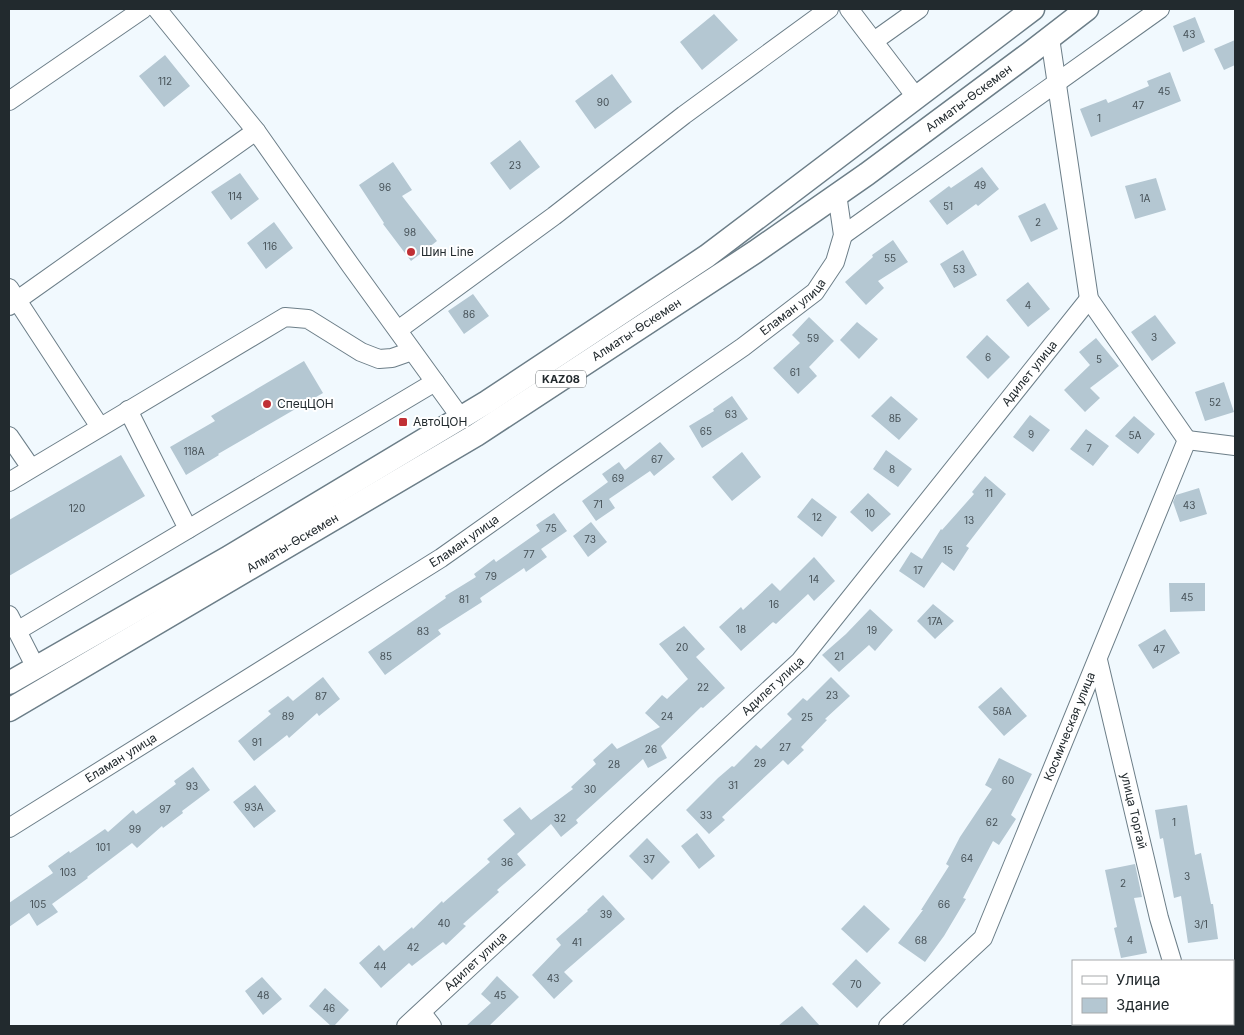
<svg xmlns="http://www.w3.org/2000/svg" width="1244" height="1035" font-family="Inter,sans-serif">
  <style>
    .building { fill: #b4c7d2 }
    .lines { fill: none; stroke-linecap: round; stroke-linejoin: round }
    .minor-casing { stroke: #6c7e88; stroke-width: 20 }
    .major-casing { stroke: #6c7e88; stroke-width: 25 }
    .minor { stroke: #fff; stroke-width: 18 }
    .major { stroke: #fff; stroke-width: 22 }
    .poi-dot { fill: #c03035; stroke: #fff; stroke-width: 2 }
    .labels { text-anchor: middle; stroke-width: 4; stroke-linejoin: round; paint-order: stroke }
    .number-label { font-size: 10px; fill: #465157 }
    .shield { fill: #fff; stroke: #646a6d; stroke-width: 1 }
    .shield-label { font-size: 11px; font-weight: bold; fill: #222a2e }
    .street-label { font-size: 12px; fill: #222a2e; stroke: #fff }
    .poi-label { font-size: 12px; fill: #222a2e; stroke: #fff; text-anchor: start }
  </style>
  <rect width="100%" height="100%" fill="#f1f9fe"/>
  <!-- building -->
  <path class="building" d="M714,14L738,40L702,70L680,42Z
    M1195,17L1205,42L1183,52L1173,26Z
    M1235,40V65L1224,70L1214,49Z
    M165,55L190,86L164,107L139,76Z
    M1170,72L1181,101L1091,137L1080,109L1106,99L1108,103L1149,86L1147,81Z
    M612,74L632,102L595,129L575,101Z
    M520,140L540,167L510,190L490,163Z
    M393,162L412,190L402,196L437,241L411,261L383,224L384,223L359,185Z
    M982,167L999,189L978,206L976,204L947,225L929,201L949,186L951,188Z
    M240,173L259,199L231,220L211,192Z
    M1156,178L1166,210L1135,219L1125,186Z
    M1045,203L1058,229L1031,242L1018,216Z
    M274,222L293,248L266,269L247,243Z
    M893,240L908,262L878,281L884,288L866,305L845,282L873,257L872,255Z
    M963,250L977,275L954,288L940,264Z
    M1028,282L1050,309L1028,327L1006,300Z
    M473,294L489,316L464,334L448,311Z
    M1155,315L1176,343L1152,361L1131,332Z
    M809,317L834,341L809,367L817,376L798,394L773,368L800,343L792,335Z
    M857,322L878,339L859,359L840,340Z
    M987,335L1010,357L988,379L966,357Z
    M1096,338L1119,366L1090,388L1100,398L1085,412L1064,390L1090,365L1079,352Z
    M304,361L323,393L218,454L219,455L186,475L170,447L215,421L211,416Z
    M1224,382L1234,412L1205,421L1195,392Z
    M732,396L748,419L702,448L689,426L714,411L713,409Z
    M891,396L918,419L899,440L871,416Z
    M1030,415L1050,430L1033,452L1013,437Z
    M1134,416L1155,434L1138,454L1115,436Z
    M1086,429L1109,446L1093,466L1070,449Z
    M660,442L675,459L654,476L650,471L609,499L615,508L596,521L582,501L608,482L602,474L619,462L625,470Z
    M886,450L912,469L898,487L873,469Z
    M742,452L761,477L732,501L712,477Z
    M121,455L145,496L9,576V520Z
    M985,476L1006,494L966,546L969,548L954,571L942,562L924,588L899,571L911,552L922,559L941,529L942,530L974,494L972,492Z
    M1199,488L1207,514L1180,522L1173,502L1176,495Z
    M868,493L891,514L872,532L850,512Z
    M812,498L837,517L822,537L797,517Z
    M554,513L567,531L541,549L547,557L526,572L524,568L480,598L482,602L438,630L441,634L385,675L368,652L446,598L445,596L476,577L474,574L494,559L496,562L540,531L536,525Z
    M591,522L607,542L588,557L573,536Z
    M814,557L835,581L814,601L808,594L776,624L773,622L741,651L719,627L741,607L743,610L772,583L780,591Z
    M1169,583H1205V611L1170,612Z
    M933,604L954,621L935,639L917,621Z
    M870,609L893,630L875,651L869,645L839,672L822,655L846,634Z
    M684,626L705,649L696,657L725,688L703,708L701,707L661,746L667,758L648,768L643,759L576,820L578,823L561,837L551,824L517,854L526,865L497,890L499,892L463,924L466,926L446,945L443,942L412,966L409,963L381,988L359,963L379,945L384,951L412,927L413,929L442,901L443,903L490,862L487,859L515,834L503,820L520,807L531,820L573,789L571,787L596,764L593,760L612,743L617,749L660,727L645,713L662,695L667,699L688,679L659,644Z
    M1165,629L1180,653L1153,669L1138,645Z
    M323,677L340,699L319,716L317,713L289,738L287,735L254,761L238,741L271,714L268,711L288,696L293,701Z
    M831,677L850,696L825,719L827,720L801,747L804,750L788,765L783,760L722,817L725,820L709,834L686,810L718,778L732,766L734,767L756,745L761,749L792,719L787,714L803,698L807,701Z
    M1001,687L1027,716L1004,736L978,707Z
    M999,758L1032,774L1011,815L1016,819L999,845L993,841L963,898L966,899L944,936L925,962L898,943L923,910H921L949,866L946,864L960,837L992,789L985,785Z
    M193,767L210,790L182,811L183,813L163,828L162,826L137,848L132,843L87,877L88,878L52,904L58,912L37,926L29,913L9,927V903L53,873L48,866L69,851L70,853L105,829L108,832L133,810L136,814L176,784L174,781Z
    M255,785L276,811L254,828L233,802Z
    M1187,805L1195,855L1201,853L1211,904H1213L1218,939L1188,943L1181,896L1174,898L1163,838L1160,839L1155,810Z
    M697,833L715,856L699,869L681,846Z
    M647,838L670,862L652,880L629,856Z
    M1135,864L1142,897L1134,898L1147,953L1121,958L1114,928L1117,927L1105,870Z
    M603,895L625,919L564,972L573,981L554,999L532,975L561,945L556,939L588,911L587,910Z
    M864,905L890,929L867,953L841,929Z
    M856,959L881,983L857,1008L832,984Z
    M497,976L519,997L489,1026H466L491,1003L481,994Z
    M262,977L282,999L263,1015L245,991Z
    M325,988L349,1010L334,1026H331L309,1006Z
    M802,1006L820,1026H778Z"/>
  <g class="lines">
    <!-- minor casing -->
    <g class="minor-casing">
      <g id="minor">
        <path d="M157,9L256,131L351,266L461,418"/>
        <path d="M849,9L916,97"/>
        <path d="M1050,38L1089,299L1187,440"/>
        <path d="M874,41L919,9"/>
        <path d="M9,101L143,9"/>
        <path d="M843,235L1160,9"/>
        <path d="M9,288L100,427"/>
        <path d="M9,306L256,131"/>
        <path d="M398,330L554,216L684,115L829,9"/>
        <path d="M128,410L188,529"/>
        <path d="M9,436L31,468"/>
        <path d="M1187,440L1235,446"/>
        <path d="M9,482L285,317L308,319L361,352L379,359L392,358L412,351"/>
        <path d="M9,615L36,668"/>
        <path d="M17,631L435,382"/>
        <path id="s1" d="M1098,660L1159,918L1172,961"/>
        <path id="s2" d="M9,828L441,558L554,478L743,347L815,292L835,262L843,235L837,194"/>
        <path d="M422,1013L432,1026"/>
        <path d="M1191,1024L1192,1026"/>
        <path id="s3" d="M406,1026L800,661L1089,299"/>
        <path id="s4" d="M888,1026L983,938L1187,440"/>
      </g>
    </g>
    <!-- major casing -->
    <g class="major-casing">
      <g id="major">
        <path d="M9,683L229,557L487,402L707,256L1033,9"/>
        <path id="s5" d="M9,710L476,435L755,252L867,174L1030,53L1087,9"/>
      </g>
    </g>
    <!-- minor -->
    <use href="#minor" class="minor"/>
    <!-- major -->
    <use href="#major" class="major"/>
  </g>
  <!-- markers -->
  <g class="poi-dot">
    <circle cx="411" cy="252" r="5"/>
    <circle cx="267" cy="404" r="5"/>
    <rect x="398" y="417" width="10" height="10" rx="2.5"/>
  </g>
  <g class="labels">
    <!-- number labels -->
    <g class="number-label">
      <text x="1189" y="38">43</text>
      <text x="165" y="85">112</text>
      <text x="1164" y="95">45</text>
      <text x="603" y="106">90</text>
      <text x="1138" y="109">47</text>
      <text x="1099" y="122">1</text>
      <text x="515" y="169">23</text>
      <text x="980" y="189">49</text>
      <text x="385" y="191">96</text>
      <text x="235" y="200">114</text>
      <text x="1145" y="202">1А</text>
      <text x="948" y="210">51</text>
      <text x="1038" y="226">2</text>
      <text x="410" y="236">98</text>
      <text x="270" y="250">116</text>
      <text x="890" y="262">55</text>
      <text x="959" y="273">53</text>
      <text x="1028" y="309">4</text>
      <text x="469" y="318">86</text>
      <text x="1154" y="341">3</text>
      <text x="813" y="342">59</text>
      <text x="988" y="361">6</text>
      <text x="1099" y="363">5</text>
      <text x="795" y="376">61</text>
      <text x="1215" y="406">52</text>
      <text x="731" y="418">63</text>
      <text x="895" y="422">8Б</text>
      <text x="706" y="435">65</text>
      <text x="1031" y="438">9</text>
      <text x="1135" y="439">5А</text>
      <text x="1089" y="452">7</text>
      <text x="194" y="455">118А</text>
      <text x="657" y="463">67</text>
      <text x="892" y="473">8</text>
      <text x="618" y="482">69</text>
      <text x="989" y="497">11</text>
      <text x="598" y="508">71</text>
      <text x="1189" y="509">43</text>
      <text x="77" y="512">120</text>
      <text x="870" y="517">10</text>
      <text x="817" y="521">12</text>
      <text x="969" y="524">13</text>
      <text x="551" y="532">75</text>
      <text x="590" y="543">73</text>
      <text x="948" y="554">15</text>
      <text x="529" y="558">77</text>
      <text x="918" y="574">17</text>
      <text x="491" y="580">79</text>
      <text x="814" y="583">14</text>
      <text x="1187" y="601">45</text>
      <text x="464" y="603">81</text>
      <text x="774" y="608">16</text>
      <text x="935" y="625">17А</text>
      <text x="741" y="633">18</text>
      <text x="872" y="634">19</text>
      <text x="423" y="635">83</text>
      <text x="682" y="651">20</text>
      <text x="1159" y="653">47</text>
      <text x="386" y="660">85</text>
      <text x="839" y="660">21</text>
      <text x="703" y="691">22</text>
      <text x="832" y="699">23</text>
      <text x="321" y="700">87</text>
      <text x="1002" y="715">58А</text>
      <text x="288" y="720">89</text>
      <text x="667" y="720">24</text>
      <text x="807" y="721">25</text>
      <text x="257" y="746">91</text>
      <text x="785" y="751">27</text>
      <text x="651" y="753">26</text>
      <text x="760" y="767">29</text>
      <text x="614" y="768">28</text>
      <text x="1008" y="784">60</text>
      <text x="733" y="789">31</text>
      <text x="192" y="790">93</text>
      <text x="590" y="793">30</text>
      <text x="254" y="811">93А</text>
      <text x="165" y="813">97</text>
      <text x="706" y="819">33</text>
      <text x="560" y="822">32</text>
      <text x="992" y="826">62</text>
      <text x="1174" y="826">1</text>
      <text x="135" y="833">99</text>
      <text x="103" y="851">101</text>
      <text x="967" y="862">64</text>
      <text x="649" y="863">37</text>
      <text x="507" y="866">36</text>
      <text x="68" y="876">103</text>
      <text x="1187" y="880">3</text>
      <text x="1123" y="887">2</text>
      <text x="38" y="908">105</text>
      <text x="944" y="908">66</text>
      <text x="606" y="918">39</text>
      <text x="444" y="927">40</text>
      <text x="1201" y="928">3/1</text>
      <text x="921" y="944">68</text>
      <text x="1130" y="944">4</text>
      <text x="577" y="946">41</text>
      <text x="413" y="951">42</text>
      <text x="380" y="970">44</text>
      <text x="553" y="982">43</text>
      <text x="856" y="988">70</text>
      <text x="263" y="999">48</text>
      <text x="500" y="999">45</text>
      <text x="329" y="1012">46</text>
    </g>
    <!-- shield labels -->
    <rect class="shield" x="536" y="370.5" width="50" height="17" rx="4"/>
    <g class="shield-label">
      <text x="561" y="383">KAZ08</text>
    </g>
    <!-- street labels -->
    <g class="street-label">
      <text dy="4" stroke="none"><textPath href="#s5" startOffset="1139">Алматы-Өскемен</textPath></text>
      <text dy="4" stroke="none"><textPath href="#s2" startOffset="942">Еламан улица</textPath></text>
      <text dy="4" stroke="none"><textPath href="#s5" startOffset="734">Алматы-Өскемен</textPath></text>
      <text dy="4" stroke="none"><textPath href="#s3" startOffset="905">Адилет улица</textPath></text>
      <text dy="4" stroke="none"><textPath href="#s2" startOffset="538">Еламан улица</textPath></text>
      <text dy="4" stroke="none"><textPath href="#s5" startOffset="329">Алматы-Өскемен</textPath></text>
      <text dy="4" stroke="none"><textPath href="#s3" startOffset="500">Адилет улица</textPath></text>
      <text dy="4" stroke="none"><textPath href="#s4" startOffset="358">Космическая улица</textPath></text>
      <text dy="4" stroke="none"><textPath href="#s2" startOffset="132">Еламан улица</textPath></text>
      <text dy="4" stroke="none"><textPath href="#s1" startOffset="155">улица Торгай</textPath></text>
      <text dy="4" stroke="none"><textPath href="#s3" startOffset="95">Адилет улица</textPath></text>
    </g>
    <!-- poi labels -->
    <g class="poi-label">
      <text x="421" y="256">Шин Line</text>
      <text x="277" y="408">СпецЦОН</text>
      <text x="413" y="426">АвтоЦОН</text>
    </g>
  </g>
  <!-- border -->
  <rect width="1244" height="1035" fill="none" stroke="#222a2e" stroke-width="20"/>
  <!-- legend -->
  <rect x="1072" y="960" width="162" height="65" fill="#ffffff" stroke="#a7aaab"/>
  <rect x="1082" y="976" width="25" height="8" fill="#ffffff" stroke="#a7aaab"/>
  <text x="1116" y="985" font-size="15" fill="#222a2e">Улица</text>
  <rect x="1082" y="998" width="25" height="15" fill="#b4c7d2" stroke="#a7aaab"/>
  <text x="1116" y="1010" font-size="15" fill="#222a2e">Здание</text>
</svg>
